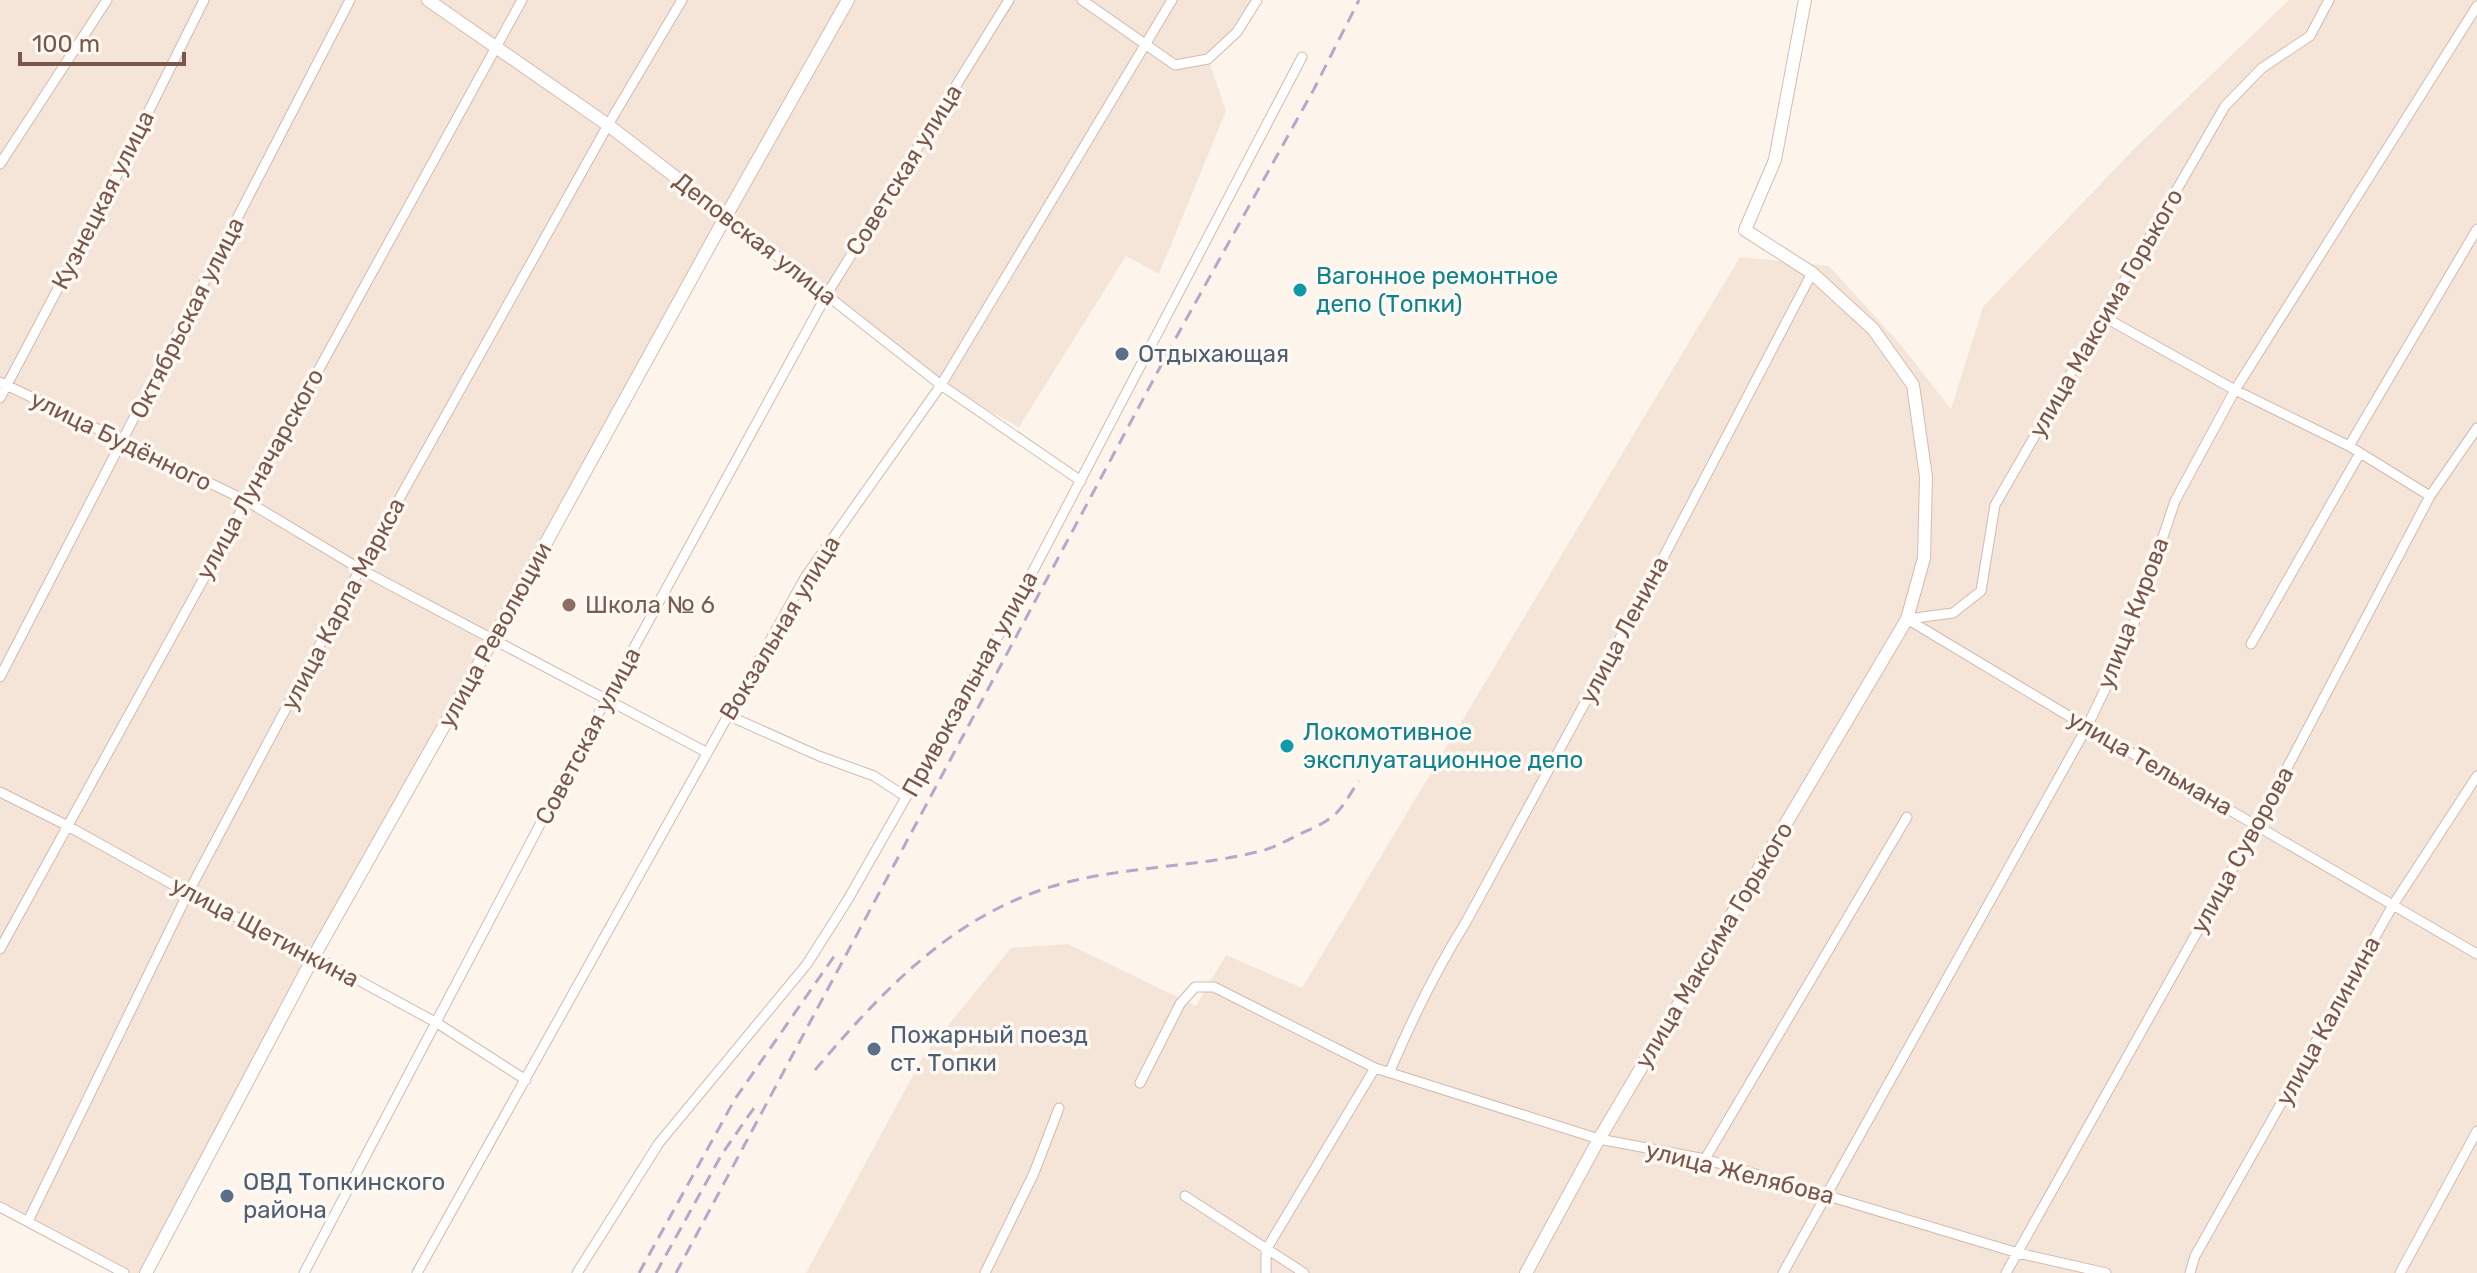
<svg xmlns="http://www.w3.org/2000/svg" width="2477" height="1273" font-family="Rubik,sans-serif">
  <style>
    .residential { fill: #f5e5d9 }
    .lines { fill: none; stroke-linecap: round; stroke-linejoin: round }
    .street-casing { stroke: #d1bab0; stroke-width: 11 }
    .secondary-casing { stroke: #d6bcaf; stroke-width: 14 }
    .street { stroke: #fff; stroke-width: 9 }
    .secondary { stroke: #fff; stroke-width: 12 }
    .rail { stroke: #b5a8c9; stroke-width: 3; stroke-dasharray: 12 8; stroke-linecap: butt }
    .culture-dot { fill: #0f9aa8; stroke: #fff9f3; stroke-width: 3 }
    .service-dot { fill: #5c6f8a; stroke: #fff9f3; stroke-width: 3 }
    .education-dot { fill: #8d6e63; stroke: #fff9f3; stroke-width: 3 }
    .labels { text-anchor: middle; stroke-width: 7; stroke-linejoin: round; paint-order: stroke }
    .street-label { font-size: 24px; fill: #7a574c; stroke: #fff9f3 }
    .culture-label { font-size: 24px; fill: #0d838f; stroke: #fff9f3; text-anchor: start }
    .service-label { font-size: 24px; fill: #4e5e75; stroke: #fff9f3; text-anchor: start }
    .education-label { font-size: 24px; fill: #785e54; stroke: #fff9f3; text-anchor: start }
  </style>
  <rect width="100%" height="100%" fill="#fdf4ec"/>
  <!-- residential -->
  <path class="residential" d="M0,0H1257L1237,32L1208,59L1226,111L1159,274L1126,256L1019,427L941,385L726,217L146,1273H124L0,1207Z
    M2289,0H2477V1273H806L924,1055L1011,948L1068,944L1196,1006L1226,955L1302,988L1740,257L1829,266L1900,344L1951,409L1983,307L2135,148Z"/>
  <g class="lines">
    <!-- street casing -->
    <g class="street-casing">
      <path id="street" d="M1082,0L1175,65L1208,59L1237,32L1257,0
        M0,164L107,0
        M726,216L941,385L1081,481
        M2104,317L2235,390L2349,446L2430,496
        M0,382L245,500L360,569L706,752
        M0,398L99,211L204,0
        M2349,446L2477,229
        M1907,619L1953,613L1981,591L1995,505L2225,106L2262,68L2310,36L2329,0
        M1907,619L2087,727L2477,954
        M2251,644L2360,453
        M0,677L350,0
        M727,715L819,756L874,776L906,797
        M0,792L66,825L188,893L314,956L437,1023L526,1080
        M0,949L522,0
        M1390,1071C1412,1019 1436,970 1466,922L1651,581L1812,273
        M1140,1083L1180,1004L1195,987H1214L1375,1068L1599,1139L1705,1159L2018,1253L2106,1273
        M1705,1159L1907,817
        M1185,1196L1304,1273
        M0,1207L124,1273
        M28,1221L188,893L360,569L608,125L682,0
        M304,1273L606,699L827,294L1009,0
        M417,1273L806,576L941,385L1172,0
        M577,1273L659,1143L807,964L847,901L1010,615L1302,57
        M985,1273L1034,1173L1059,1108
        M1266,1273V1250L1375,1068
        M1783,1273L2087,727L2128,641L2175,501L2235,390L2477,6
        M2006,1273L2257,825L2430,496L2477,428
        M2190,1273L2195,1256L2393,905L2477,776
        M2400,1273L2477,1131"/>
    </g>
    <!-- secondary casing -->
    <g class="secondary-casing">
      <path id="secondary" d="M428,0L608,125L726,216
        M146,1273L314,956L493,639L726,216L848,0
        M1526,1273L1599,1139L1907,619L1924,558L1926,477L1913,385L1873,329L1812,273L1745,230L1775,160L1805,0"/>
    </g>
    <!-- street -->
    <use href="#street" class="street"/>
    <!-- secondary -->
    <use href="#secondary" class="secondary"/>
    <!-- rail -->
    <path class="rail" d="M815,1070C879,995 945,923 1041,890C1111,866 1186,869 1257,852C1273,849 1287,840 1302,833C1311,829 1321,825 1329,819C1342,811 1350,793 1359,781
      M639,1273L735,1099L835,955
      M656,1273L722,1154L756,1105
      M676,1273L1173,343L1314,89L1359,0"/>
  </g>
  <!-- markers -->
  <g class="culture-dot">
    <circle cx="1300" cy="290" r="8"/>
    <circle cx="1287" cy="746" r="8"/>
  </g>
  <g class="service-dot">
    <circle cx="1122" cy="354" r="8"/>
    <circle cx="874" cy="1049" r="8"/>
    <circle cx="227" cy="1196" r="8"/>
  </g>
  <circle class="education-dot" cx="569" cy="605" r="8"/>
  <g class="labels">
    <!-- street labels -->
    <g class="street-label">
      <text transform="translate(904 170) rotate(-58)" y="8">Советская улица</text>
      <text transform="translate(103 200) rotate(-63)" y="8">Кузнецкая улица</text>
      <text transform="translate(755 239) rotate(38)" y="8">Деповская улица</text>
      <text transform="translate(2106 313) rotate(-60)" y="8">улица Максима Горького</text>
      <text transform="translate(187 318) rotate(-63)" y="8">Октябрьская улица</text>
      <text transform="translate(121 441) rotate(26)" y="8">улица Будённого</text>
      <text transform="translate(260 474) rotate(-61)" y="8">улица Луначарского</text>
      <text transform="translate(343 604) rotate(-62)" y="8">улица Карла Маркса</text>
      <text transform="translate(2133 613) rotate(-69)" y="8">улица Кирова</text>
      <text transform="translate(780 628) rotate(-59)" y="8">Вокзальная улица</text>
      <text transform="translate(1624 630) rotate(-62)" y="8">улица Ленина</text>
      <text transform="translate(495 635) rotate(-61)" y="8">улица Революции</text>
      <text transform="translate(970 684) rotate(-61)" y="8">Привокзальная улица</text>
      <text transform="translate(588 736) rotate(-62)" y="8">Советская улица</text>
      <text transform="translate(2150 763) rotate(30)" y="8">улица Тельмана</text>
      <text transform="translate(2242 850) rotate(-61)" y="8">улица Суворова</text>
      <text transform="translate(265 932) rotate(28)" y="8">улица Щетинкина</text>
      <text transform="translate(1714 945) rotate(-59)" y="8">улица Максима Горького</text>
      <text transform="translate(2328 1021) rotate(-61)" y="8">улица Калинина</text>
      <text transform="translate(1740 1173) rotate(14)" y="8">улица Желябова</text>
    </g>
    <!-- culture labels -->
    <g class="culture-label">
      <text x="1316" y="284">Вагонное ремонтное<tspan x="1316" dy="28">депо (Топки)</tspan></text>
      <text x="1303" y="740">Локомотивное<tspan x="1303" dy="28">эксплуатационное депо</tspan></text>
    </g>
    <!-- service labels -->
    <g class="service-label">
      <text x="1138" y="362">Отдыхающая</text>
      <text x="890" y="1043">Пожарный поезд<tspan x="890" dy="28">ст. Топки</tspan></text>
      <text x="243" y="1190">ОВД Топкинского<tspan x="243" dy="28">района</tspan></text>
    </g>
    <!-- education labels -->
    <g class="education-label">
      <text x="585" y="613">Школа № 6</text>
    </g>
  </g>
  <!-- scale -->
  <path d="M20 52v12h164v-12" fill="none" stroke="#7a574c" stroke-width="4"/>
  <text x="32" y="52" font-size="24" fill="#7a574c" stroke="#fff9f3" stroke-width="6" paint-order="stroke">100 m</text>
</svg>
